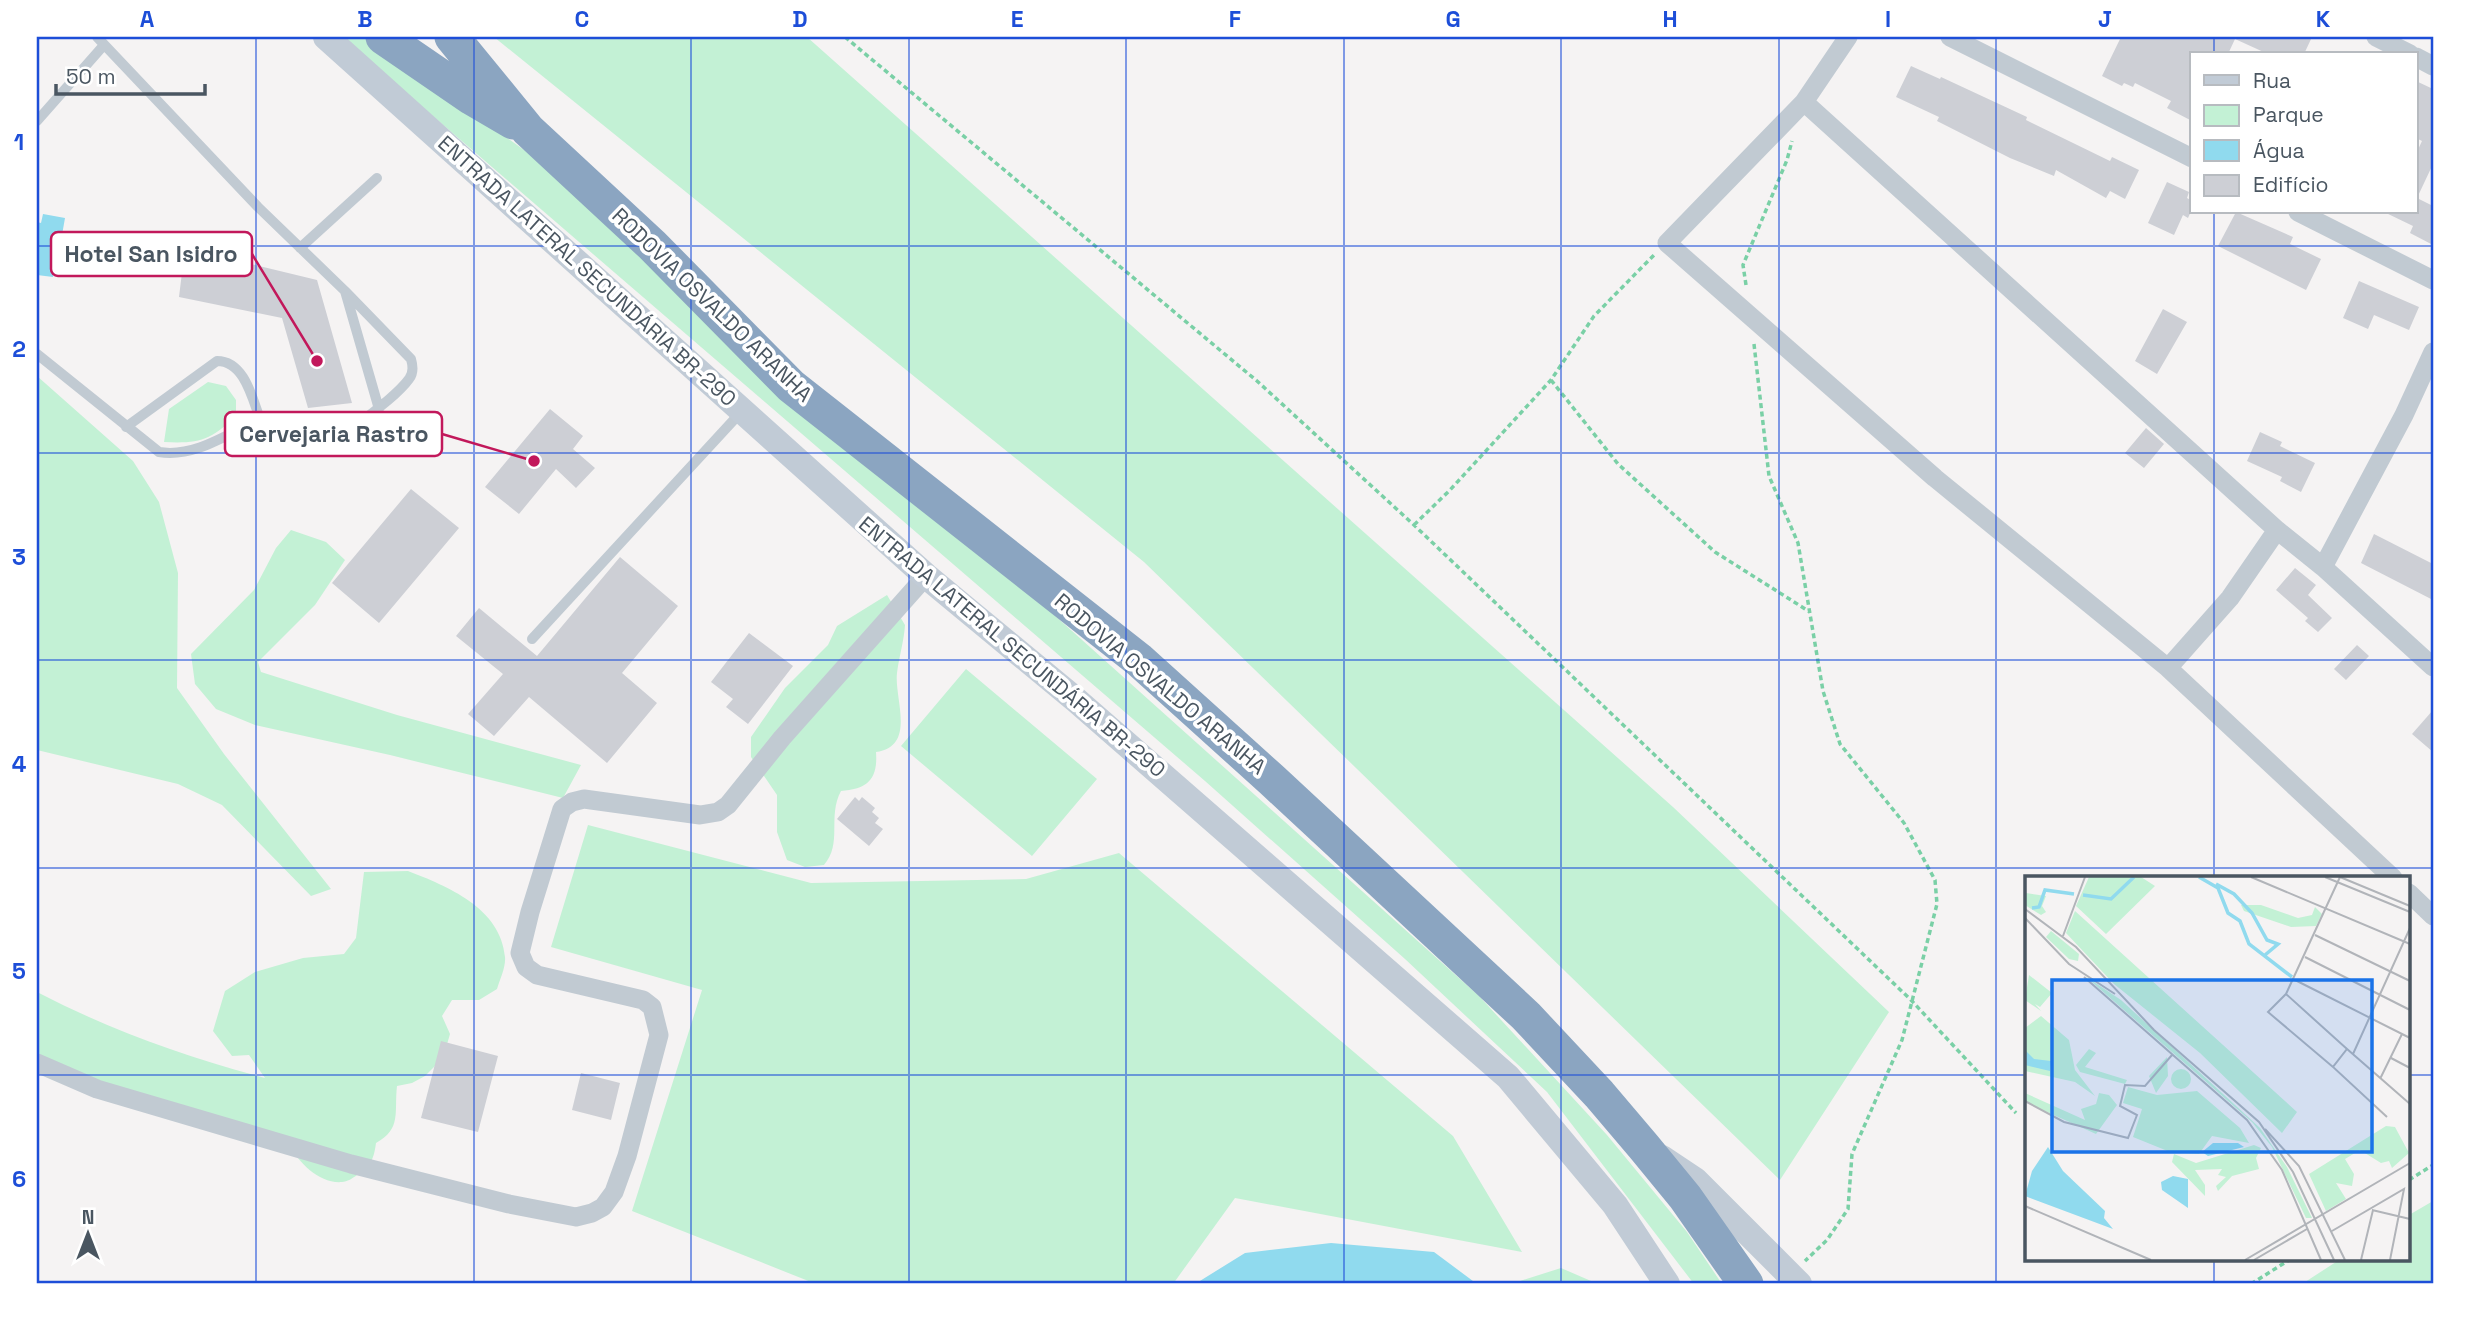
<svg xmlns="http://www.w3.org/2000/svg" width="2470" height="1321" font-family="'Space Grotesk',sans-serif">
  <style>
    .green { fill: #c3f1d5 }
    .water { fill: #90daee }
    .building { fill: #cdcfd5 }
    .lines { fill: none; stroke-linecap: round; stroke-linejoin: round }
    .path { stroke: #7ad0a6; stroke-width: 3.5; stroke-dasharray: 5 3.5; stroke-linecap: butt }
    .lane { stroke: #c1cad2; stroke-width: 10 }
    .street { stroke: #c1cad2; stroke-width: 19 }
    .secondary { stroke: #c1cbd6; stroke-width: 26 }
    .highway { stroke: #8ba5c1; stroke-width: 35 }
    .grid { fill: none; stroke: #1d4ed8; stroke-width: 2; stroke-opacity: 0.55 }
    .labels { text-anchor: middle; stroke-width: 7; stroke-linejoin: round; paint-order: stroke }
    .street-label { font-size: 21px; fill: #4a5661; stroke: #fff }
    .inset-river { fill: none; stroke: #90daee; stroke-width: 3.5 }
    .inset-road { fill: none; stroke: #b1b4b9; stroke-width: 2 }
    .view { fill: #1a73e8; fill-opacity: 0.15; stroke: #1a73e8; stroke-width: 3.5 }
    .inset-edge { fill: none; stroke: #4a5661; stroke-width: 3.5 }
    .leader { fill: none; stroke: #c2185b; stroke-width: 2.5 }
    .callout-dot { fill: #c2185b; stroke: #fff; stroke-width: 2.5 }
    .callout { fill: #fff; stroke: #c2185b; stroke-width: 2.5 }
    .callout-label { font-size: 23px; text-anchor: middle; font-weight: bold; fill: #4a5661 }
    .neatline { fill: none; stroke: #1d4ed8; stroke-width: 2.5 }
    .grid-label { font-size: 23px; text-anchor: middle; font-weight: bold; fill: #1d4ed8 }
  </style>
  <rect width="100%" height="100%" fill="#f5f3f3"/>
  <!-- green -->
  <path class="green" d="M341,37H367L531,155L1013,578L1479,996L1607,1135L1687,1232L1722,1284H1694L1547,1092L1405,959L1205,781Z
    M494,37H807L1673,807L1889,1012L1780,1180L1144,562Z
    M37,376L133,461L159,502L178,573L177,688L224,754L331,889L311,896L222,805L178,784L37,750Z
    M208,382L226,386L236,400V415C213,440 198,444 164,442L169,409Z
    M291,530L326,542L345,560L315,605L258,662L261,672L397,715L581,765L563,798L390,755L255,725L216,709L195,684L191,654L254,590L276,548Z
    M887,595L905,625C904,641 899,657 897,673C894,699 917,746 876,752C878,779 868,789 841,791C827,817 843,843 824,865L805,867L787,860L777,832V795L751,757V737L785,688L828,645L837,626Z
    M966,669L1097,779L1032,856L901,746Z
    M588,825L811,883L1026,879L1119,853L1453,1136L1522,1252L1235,1198L1173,1284H816L632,1211L702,990L551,947Z
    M408,871C447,886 501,908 505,957C506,967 500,979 497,989L479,1000H452L442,1016L450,1034L443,1058L425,1076L412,1083L397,1086C394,1112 402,1129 376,1143C374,1158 371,1167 357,1175C353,1178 347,1182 342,1182C320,1184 299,1163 290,1146L67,1071L37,1056V992C110,1030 186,1057 265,1078L249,1055L232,1056L213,1031L225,991L255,972L303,958L344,954L356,938L364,872Z
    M2433,1201V1284H2302L2339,1260H2409V1215Z
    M1561,1268L1598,1284H1518L1520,1281Z"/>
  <!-- water -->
  <path class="water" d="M43,214L65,218L62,235L71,237L67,262L56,261L53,277L37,275V222L41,223Z
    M1331,1243L1434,1252L1477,1284H1195L1245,1253Z"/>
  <!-- building -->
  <path class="building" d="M2121,37H2312L2304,54H2268L2235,39L2228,54H2192V121L2167,108L2171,101L2135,83L2133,87L2124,83L2122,86L2102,76Z
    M1911,66L1940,79L1941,77L2027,117L2026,120L2110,161L2112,157L2139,170L2125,199L2110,191L2106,198L2056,170L2054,176L2010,158L1937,121L1939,117L1896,97Z
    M2416,81L2433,89V164L2417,198L2433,206V245L2410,233L2413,226L2384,212H2416V154L2422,141L2416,138Z
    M2167,182L2189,192L2187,198L2192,201V209L2188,218L2183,215L2174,235L2148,223Z
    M2236,212L2293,237L2290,244L2321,259L2306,290L2218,246Z
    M185,248L317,280L352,403L308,408L282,318L179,297Z
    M2359,281L2419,307L2409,330L2374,315L2368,329L2343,318Z
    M2163,309L2187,322L2157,374L2135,361Z
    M550,409L583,436L573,449L595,468L576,488L556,469L519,514L485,487Z
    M2146,428L2164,444L2144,468L2125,453Z
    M2260,432L2282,442L2280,446L2315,463L2301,492L2280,481L2282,477L2247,461Z
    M411,489L459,528L379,623L332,583Z
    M2374,534L2433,564V600L2361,563Z
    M620,557L678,606L622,673L657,703L607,763L529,697L494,736L468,714L503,674L456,636L479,608L537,656Z
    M2295,568L2316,585L2308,595L2332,618L2318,632L2305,621L2308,618L2276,590Z
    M749,633L793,666L748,724L726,707L733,699L711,682Z
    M2357,645L2369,656L2346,680L2334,669Z
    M2433,710V752L2412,734Z
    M855,797L859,801L862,797L875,808L872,812L879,818L875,823L883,829L869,846L837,819Z
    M441,1041L498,1056L478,1132L421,1118Z
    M581,1073L620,1083L611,1120L572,1110Z"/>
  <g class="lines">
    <!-- path -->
    <path class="path" d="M845,37L1257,381L1414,525L1911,1000L2016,1113
      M1746,285L1743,265L1787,160L1792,141
      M1754,344L1769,476L1798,543L1823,691L1840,744L1904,823L1935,880L1937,904L1902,1040L1852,1154L1848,1209L1827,1240L1805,1261
      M1551,380L1618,464L1715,552L1810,612
      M1414,525L1450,490L1551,380L1594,316L1654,255
      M2409,1180L2433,1165
      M2251,1284L2289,1260"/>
    <!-- lane -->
    <path class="lane" d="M97,37L258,207L345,291L379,409
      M37,121L104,45
      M300,248L377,178
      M37,354L159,452C195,458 229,433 260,419C270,430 280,449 296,451C322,455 393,401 409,379C414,373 413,366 411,359L345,291
      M126,427L217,361C244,361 252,397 260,419
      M532,639L742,411"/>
    <!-- street -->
    <path class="street" d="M1950,37L2192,158
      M2376,37L2410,54
      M2416,57L2433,66
      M1804,102L1848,37
      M2298,212L2433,280
      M2323,567L2404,415L2433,352
      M2168,668L1935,478L1667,243L1804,102L2277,530
      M2393,878L2168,668L2230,598L2277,530L2323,567L2433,667
      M2409,893L2433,916
      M37,1063L97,1089L351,1164L509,1204L576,1217L592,1213L603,1207L614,1192L627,1156L659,1035L652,1007L643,1000L537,975L526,967L520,953L530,912L562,809L572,802L584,799L700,815L718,812L728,805L782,738L926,576"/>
    <!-- secondary -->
    <path class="secondary" d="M326,37L926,576L1076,700L1508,1077L1615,1205L1667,1284
      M1662,1158L1695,1180L1799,1284"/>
    <!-- highway -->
    <path class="highway" d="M383,37L472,98L513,122
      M452,37L528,130L652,245L791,386L1139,660L1272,780L1526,1016L1599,1094L1644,1147L1685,1197L1746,1284"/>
  </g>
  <!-- grid -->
  <path class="grid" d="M256,37V1284M474,37V1284M691,37V1284M909,37V1284M1126,37V1284M1344,37V1284M1561,37V1284M1779,37V1284M1996,37V1284M2214,37V54M2214,212V878M37,246H2433M37,453H2433M37,660H2433M37,868H2433M37,1075H2027M2409,1075H2433M2214,1260V1284"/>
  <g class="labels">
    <!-- street labels -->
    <g class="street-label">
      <text transform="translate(587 271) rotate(42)" y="7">ENTRADA LATERAL SECUNDÁRIA BR-290</text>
      <text transform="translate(712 305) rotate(44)" y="7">RODOVIA OSVALDO ARANHA</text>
      <text transform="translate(1012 647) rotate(40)" y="7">ENTRADA LATERAL SECUNDÁRIA BR-290</text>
      <text transform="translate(1160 684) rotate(40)" y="7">RODOVIA OSVALDO ARANHA</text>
    </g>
  </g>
  <!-- overview -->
  <g transform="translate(2025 876)">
    <rect width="385" height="385" fill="#f5f3f3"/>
    <path d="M64,1H116L130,10L81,58L51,30ZM1,17L21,20L17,30L21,36L16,39L0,29ZM216,29H236L273,42L287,39L290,31L297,38L291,50L266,51L219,35ZM50,35L272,236L257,257L175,177L89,108L41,57ZM26,55L54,78L53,85L44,83L21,61ZM4,99L27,117L15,131L10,128L16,135L0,124ZM60,100L96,124L235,252L262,291L287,342H281L247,271L227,246ZM16,140L44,164L50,194L70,220L50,206L0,195V152ZM64,173L71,177L60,191L102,204L100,208L55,196L51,189ZM142,181L143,200L131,217L124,200ZM146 203a10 10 0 1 1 20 0a10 10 0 1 1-20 0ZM103,211L132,219L172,215L215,252L224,267L187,260L174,278L145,276L108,261L117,233L98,227ZM0,217L60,244L56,233L71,228L74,217L84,219L92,229L71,258L0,226ZM361,250L370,251L384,277L367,292L364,285L356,287L335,274L320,283L329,298L327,310L311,307L321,323L301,335L284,298ZM229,269L236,272L231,282L234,293L207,300L193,315L191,310L201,301L193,299L197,293L170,294L180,309V320L147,286L149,278L171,287Z" fill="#c3f1d5"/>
    <path d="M0,174L9,183L26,185L25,195L0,189ZM188,267H213L219,271L183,280L177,276ZM23,271L38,295L80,335L79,342L88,353L0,320L7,295ZM148,300L163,303V332L137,314L136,306Z" fill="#90daee"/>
    <path class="inset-river" d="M174,1L193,12L203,37L215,45L224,68L267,101M191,8L209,18L227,37L242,64L253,68L240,79M58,19L86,23L109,1M7,32L14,31L20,14L49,18"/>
    <path class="inset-road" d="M226,1L385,68M300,1L385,36M315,1L385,30M0,33L51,71L129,154L234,246L268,296L309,384M0,42L44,88L90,118M290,59L385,105M38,60L60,1M280,81L385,134M59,101L222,244L257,294L296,384M270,104L385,162M261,118L315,1M328,178L385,52M366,182L385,192M308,191L243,136L261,118L322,173M355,203L377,158M0,225L39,246L103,262L112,239L95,230L100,209L120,210L147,179M362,241L308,191L322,173L385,228M240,253L274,290L320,384M0,330L126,384M347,334L385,343M307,355L379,313L365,384M220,384L385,287M229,384L282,353M336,384L348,334"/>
    <path class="view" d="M27,104H347V276H27Z"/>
    <rect width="385" height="385" class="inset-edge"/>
  </g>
  <!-- callouts -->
  <path class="leader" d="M317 361L252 254M534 461L442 434"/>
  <g class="callout-dot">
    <circle cx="317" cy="361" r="7"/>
    <circle cx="534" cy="461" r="7"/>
  </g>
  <g class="callout">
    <rect x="51" y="232" width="201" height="44" rx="7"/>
    <rect x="225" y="412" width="217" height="44" rx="7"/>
  </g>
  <g class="callout-label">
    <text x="151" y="262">Hotel San Isidro</text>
    <text x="334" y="442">Cervejaria Rastro</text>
  </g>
  <!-- border -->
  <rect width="2470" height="1321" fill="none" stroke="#ffffff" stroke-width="77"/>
  <!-- legend -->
  <rect x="2190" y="52" width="228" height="161" fill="#ffffff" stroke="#b7bbc0" stroke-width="2"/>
  <rect x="2204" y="75" width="35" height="10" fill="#c1cbd6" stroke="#b7bbc0" stroke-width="2"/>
  <text x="2253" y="88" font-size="21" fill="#4a5661">Rua</text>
  <rect x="2204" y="105" width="35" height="21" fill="#c3f1d5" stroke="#b7bbc0" stroke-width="2"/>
  <text x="2253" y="122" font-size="21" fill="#4a5661">Parque</text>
  <rect x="2204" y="140" width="35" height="21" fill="#90daee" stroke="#b7bbc0" stroke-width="2"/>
  <text x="2253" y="158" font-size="21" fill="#4a5661">Água</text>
  <rect x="2204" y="175" width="35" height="21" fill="#cdcfd5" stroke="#b7bbc0" stroke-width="2"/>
  <text x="2253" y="192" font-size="21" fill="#4a5661">Edifício</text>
  <!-- north arrow -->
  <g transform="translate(88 1234)" stroke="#ffffff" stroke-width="5" paint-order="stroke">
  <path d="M0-5L12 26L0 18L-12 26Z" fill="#4a5661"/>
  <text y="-10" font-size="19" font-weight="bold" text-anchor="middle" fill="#4a5661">N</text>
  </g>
  <!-- scale -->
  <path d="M56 84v10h149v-10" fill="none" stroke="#4a5661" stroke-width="3.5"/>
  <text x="66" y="84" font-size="21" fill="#4a5661" stroke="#ffffff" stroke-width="5" paint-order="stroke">50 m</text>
  <rect x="38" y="38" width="2394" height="1244" class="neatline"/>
  <g class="grid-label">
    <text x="147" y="27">A</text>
    <text x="365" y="27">B</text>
    <text x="582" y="27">C</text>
    <text x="800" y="27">D</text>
    <text x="1017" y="27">E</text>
    <text x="1235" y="27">F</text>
    <text x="1453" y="27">G</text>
    <text x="1670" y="27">H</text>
    <text x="1888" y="27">I</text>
    <text x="2105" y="27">J</text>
    <text x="2323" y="27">K</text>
    <text x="19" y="150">1</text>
    <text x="19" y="357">2</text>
    <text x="19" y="565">3</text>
    <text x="19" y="772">4</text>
    <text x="19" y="979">5</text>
    <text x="19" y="1187">6</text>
  </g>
</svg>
